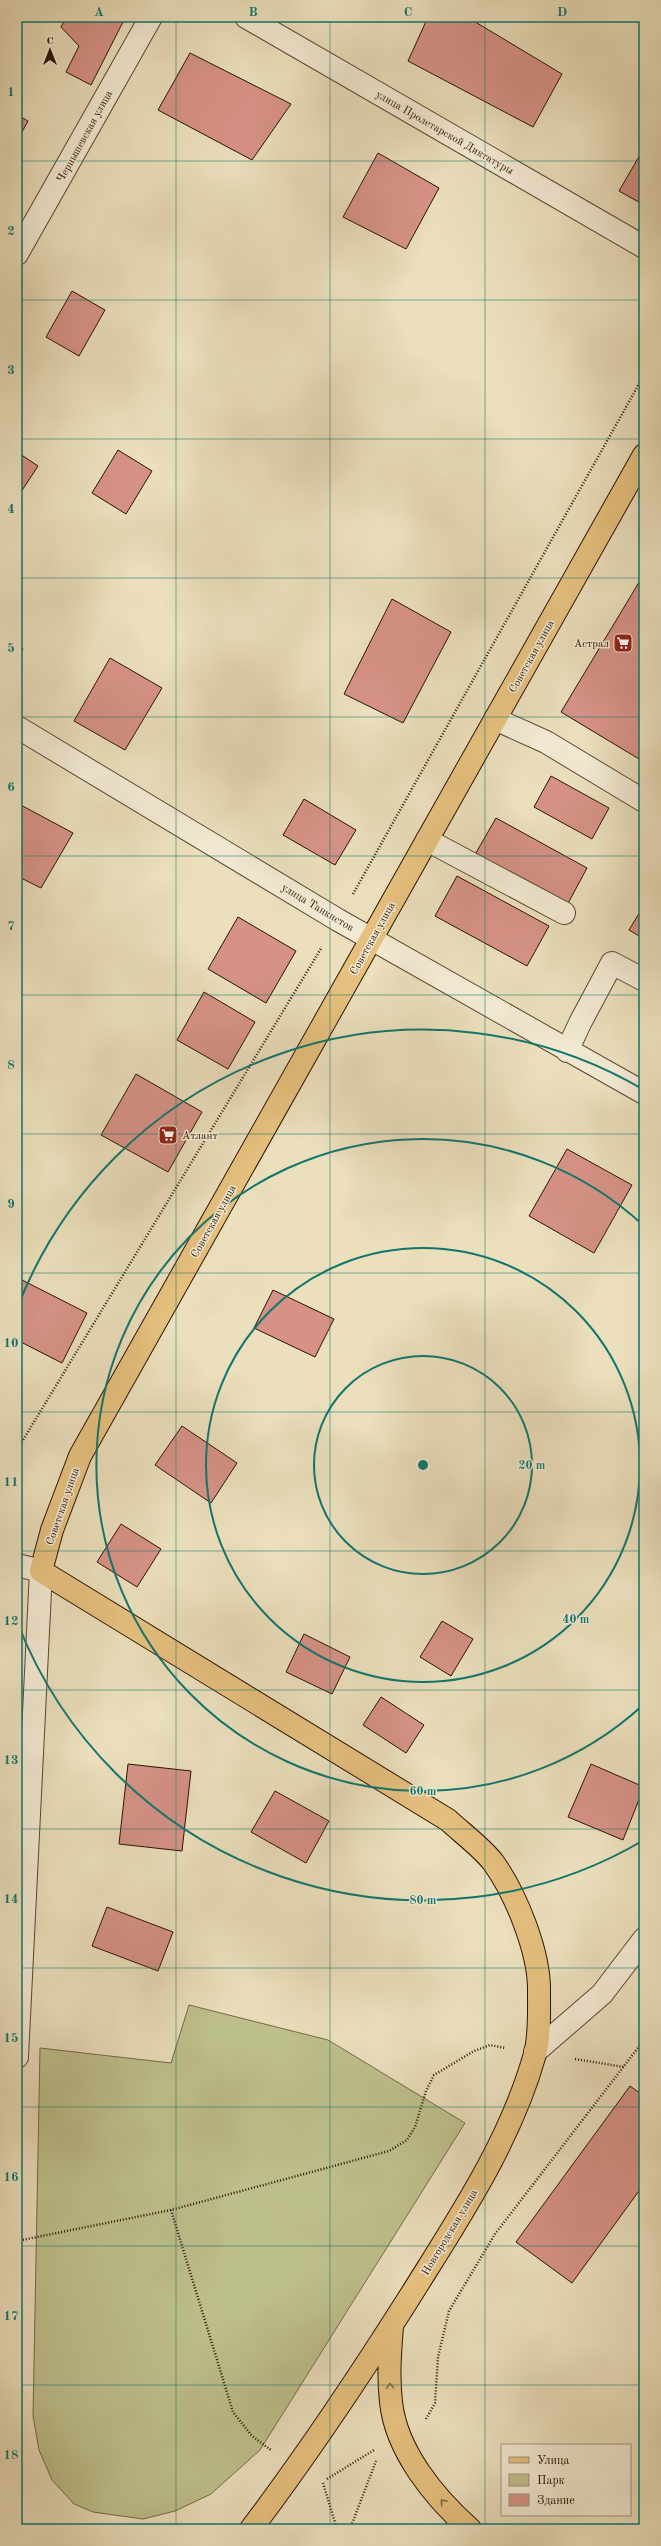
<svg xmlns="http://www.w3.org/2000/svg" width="661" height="2546" font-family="'Old Standard TT',serif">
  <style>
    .green { fill: #bec08c; stroke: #746948 }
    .building { fill: #d69287; stroke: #291204 }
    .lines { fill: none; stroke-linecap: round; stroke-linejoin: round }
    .minor-casing { stroke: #5a4532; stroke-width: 24 }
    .major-casing { stroke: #291204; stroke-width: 24 }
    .path { stroke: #291204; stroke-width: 2.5; stroke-dasharray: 1 2; stroke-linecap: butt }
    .minor { stroke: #f2ead3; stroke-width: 22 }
    .major { stroke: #e6c07e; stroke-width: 22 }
    .oneway { stroke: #886941 }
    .grid { fill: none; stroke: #0f766e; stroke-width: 1; stroke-opacity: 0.55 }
    .ring { fill: none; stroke: #0f766e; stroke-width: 2 }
    .labels { text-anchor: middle; stroke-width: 3; stroke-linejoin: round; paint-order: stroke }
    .street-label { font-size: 11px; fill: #291204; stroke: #f2ead3 }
    .poi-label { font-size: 11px; fill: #291204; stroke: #f2ead3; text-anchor: end }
    .centre { fill: #0f766e; stroke: #f2ead3; stroke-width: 2 }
    .ring-label { font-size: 12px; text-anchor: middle; font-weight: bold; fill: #0f766e; stroke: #f2ead3; stroke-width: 3; stroke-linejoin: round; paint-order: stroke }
    .neatline { fill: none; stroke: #0f766e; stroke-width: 1.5 }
    .grid-label { font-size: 13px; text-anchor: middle; font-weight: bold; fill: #0f766e }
  </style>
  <rect width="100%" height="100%" fill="#ebdfbc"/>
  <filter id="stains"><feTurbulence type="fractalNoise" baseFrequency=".005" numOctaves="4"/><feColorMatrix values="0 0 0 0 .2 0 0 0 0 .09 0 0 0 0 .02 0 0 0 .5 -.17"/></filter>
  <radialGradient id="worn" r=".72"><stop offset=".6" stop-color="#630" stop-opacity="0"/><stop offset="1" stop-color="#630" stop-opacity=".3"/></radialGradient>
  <!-- green -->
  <path class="green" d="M189,2005L328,2040L465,2123L260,2450L211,2494L175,2511L143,2519L93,2512L74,2504L52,2480L39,2450L33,2416L40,2048L171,2063Z"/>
  <!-- building -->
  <path class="building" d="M66,17L125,18L91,85L66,72L79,46L61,27Z
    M428,17H467L562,74L533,127L408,61Z
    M190,53L291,104L252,160L158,110Z
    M17,115L28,121L17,141Z
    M644,148V205L619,191Z
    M378,153L439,188L406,249L343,217Z
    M72,291L105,310L79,356L46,337Z
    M118,450L152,471L126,514L92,493Z
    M17,452L38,466L17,498Z
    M644,574V762L561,712Z
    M392,599L451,632L403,723L344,694Z
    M17,645L23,649L17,658Z
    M110,658L162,688L125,750L74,721Z
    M551,776L609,808L592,839L534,807Z
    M304,799L356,830L335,865L283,835Z
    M17,803L73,833L41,888L17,876Z
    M496,818L587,868L565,909L473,858Z
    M457,876L549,926L527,966L435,916Z
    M644,905V939L629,930Z
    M238,917L296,951L266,1003L208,969Z
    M204,992L255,1022L228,1069L177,1040Z
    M136,1074L202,1112L168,1172L101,1135Z
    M567,1149L632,1185L594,1253L529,1216Z
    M22,1280L87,1313L62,1363L17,1340V1289Z
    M273,1290L334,1319L315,1357L254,1328Z
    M182,1426L237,1463L211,1503L155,1465Z
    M121,1524L161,1549L137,1587L97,1562Z
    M442,1621L473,1639L451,1676L420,1657Z
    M304,1634L350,1657L332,1694L286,1672Z
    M381,1697L424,1725L406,1753L363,1725Z
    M128,1764L191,1771L182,1851L119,1844Z
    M591,1764L644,1787L623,1840L568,1817Z
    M275,1791L329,1821L306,1863L251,1832Z
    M107,1907L173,1932L158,1971L92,1946Z
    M630,2086L644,2096V2184L572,2283L516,2242Z"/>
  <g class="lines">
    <!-- minor casing -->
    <g class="minor-casing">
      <path id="minor" d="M246,17L644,247
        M17,254L151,17
        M495,719L546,742L644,801
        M17,727L338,920L644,1093
        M427,840L564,913
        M567,1051L580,1023L612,963L644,980
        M17,1565L41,1571L17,2057
        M535,2052L602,1994L644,1939"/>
    </g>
    <!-- major casing -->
    <g class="major-casing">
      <path id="major" d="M392,2326C390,2352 388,2377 391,2402C396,2451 435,2498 470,2529
        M251,2529C307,2455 359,2377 409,2298C457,2221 510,2143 535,2054C540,2036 539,2011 539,1992C540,1953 516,1894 493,1862C481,1847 462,1833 448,1820L41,1571L52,1530L80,1456L644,455"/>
    </g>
    <!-- path -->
    <path class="path" d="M353,894L644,375
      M17,1450L322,947
      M575,2059L624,2067
      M171,2210L233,2412L252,2436L271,2450
      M17,2241L171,2210L389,2151L407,2140L415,2127L426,2091L434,2075L474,2051L490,2045L505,2048
      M426,2419L435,2403L438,2357L449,2311L495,2234L644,2040
      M327,2479L374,2450
      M323,2483L337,2529
      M350,2529L376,2461"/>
    <!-- minor -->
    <use href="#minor" class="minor"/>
    <!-- major -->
    <use href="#major" class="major"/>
  </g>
  <!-- one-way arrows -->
  <defs><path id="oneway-chevron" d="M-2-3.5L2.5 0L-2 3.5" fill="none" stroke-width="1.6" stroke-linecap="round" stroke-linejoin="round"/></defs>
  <g class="oneway">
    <use href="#oneway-chevron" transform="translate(390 2386) rotate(-93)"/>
    <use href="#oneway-chevron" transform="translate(443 2502) rotate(-132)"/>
  </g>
  <!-- grid -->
  <path class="grid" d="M176,17V2529M330,17V2529M485,17V2529M17,161H644M17,300H644M17,439H644M17,578H644M17,717H644M17,856H644M17,995H644M17,1134H644M17,1273H644M17,1412H644M17,1551H644M17,1690H644M17,1829H644M17,1968H644M17,2107H644M17,2246H644M17,2385H644"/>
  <!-- distance rings -->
  <g class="ring">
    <circle cx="423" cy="1465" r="109"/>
    <circle cx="423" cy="1465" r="217"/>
    <path d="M643 1705A326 326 0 1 1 643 1225"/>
    <path d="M644 1840A435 435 0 0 1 18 1624M18 1306A435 435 0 0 1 644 1090"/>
  </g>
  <!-- icons -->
  <defs>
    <g id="supermarket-square" transform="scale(1)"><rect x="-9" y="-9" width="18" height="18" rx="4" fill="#8f2418" stroke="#f2ead3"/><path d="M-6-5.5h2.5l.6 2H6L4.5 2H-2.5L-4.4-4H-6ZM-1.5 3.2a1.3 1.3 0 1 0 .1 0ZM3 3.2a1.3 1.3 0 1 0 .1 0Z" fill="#fff"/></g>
  </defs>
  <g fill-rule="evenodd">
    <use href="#supermarket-square" x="623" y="643"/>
    <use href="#supermarket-square" x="168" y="1135"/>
  </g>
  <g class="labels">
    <!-- street labels -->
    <g class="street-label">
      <text transform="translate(445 132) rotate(30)" y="4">улица Пролетарской Диктатуры</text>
      <text transform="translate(84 136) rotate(-61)" y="4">Чернышевская улица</text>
      <text transform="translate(531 656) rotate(-61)" y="4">Советская улица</text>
      <text transform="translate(318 907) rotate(31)" y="4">улица Танкистов</text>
      <text transform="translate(372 938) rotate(-61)" y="4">Советская улица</text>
      <text transform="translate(213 1221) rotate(-61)" y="4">Советская улица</text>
      <text transform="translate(62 1506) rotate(-71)" y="4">Советская улица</text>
      <text transform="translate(449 2232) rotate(-59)" y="4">Новгородская улица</text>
    </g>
    <!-- poi labels -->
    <g class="poi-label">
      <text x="609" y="647">Астрал</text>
      <text x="182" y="1139" text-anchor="start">Атлант</text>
    </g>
  </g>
  <circle cx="423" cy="1465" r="6" class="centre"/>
  <g class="ring-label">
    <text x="532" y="1469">20 m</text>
    <text x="576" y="1623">40 m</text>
    <text x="423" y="1795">60 m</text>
    <text x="423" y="1904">80 m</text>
  </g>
  <!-- margin -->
  <rect width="661" height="2546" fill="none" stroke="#ebdfbc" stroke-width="44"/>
  <!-- legend -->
  <rect x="501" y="2444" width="130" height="72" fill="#f2ead3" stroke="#a29480"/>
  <rect x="509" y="2457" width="20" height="6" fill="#e6c07e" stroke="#a29480"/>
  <text x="537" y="2464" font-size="12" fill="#291204">Улица</text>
  <rect x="509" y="2474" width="20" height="12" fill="#bec08c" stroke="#a29480"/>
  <text x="537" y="2484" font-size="12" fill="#291204">Парк</text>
  <rect x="509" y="2494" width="20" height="12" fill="#d69287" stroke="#a29480"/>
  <text x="537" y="2504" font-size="12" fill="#291204">Здание</text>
  <!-- north arrow -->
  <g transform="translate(50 50)" stroke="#f2ead3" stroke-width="3" paint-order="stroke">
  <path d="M0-3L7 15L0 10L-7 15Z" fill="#291204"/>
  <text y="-6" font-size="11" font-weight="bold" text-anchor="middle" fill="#291204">С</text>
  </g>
  <rect x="22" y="22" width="617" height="2502" class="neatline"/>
  <g class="grid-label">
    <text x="99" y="16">A</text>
    <text x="253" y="16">B</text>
    <text x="408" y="16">C</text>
    <text x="562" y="16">D</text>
    <text x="11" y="96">1</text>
    <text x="11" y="235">2</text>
    <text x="11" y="374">3</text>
    <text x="11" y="513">4</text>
    <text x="11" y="652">5</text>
    <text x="11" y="791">6</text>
    <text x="11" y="930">7</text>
    <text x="11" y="1069">8</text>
    <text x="11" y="1208">9</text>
    <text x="11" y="1347">10</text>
    <text x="11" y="1486">11</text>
    <text x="11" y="1625">12</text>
    <text x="11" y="1764">13</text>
    <text x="11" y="1903">14</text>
    <text x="11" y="2042">15</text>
    <text x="11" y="2181">16</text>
    <text x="11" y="2320">17</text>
    <text x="11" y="2459">18</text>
  </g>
  <rect width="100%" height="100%" filter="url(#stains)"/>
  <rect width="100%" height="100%" fill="url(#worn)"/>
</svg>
